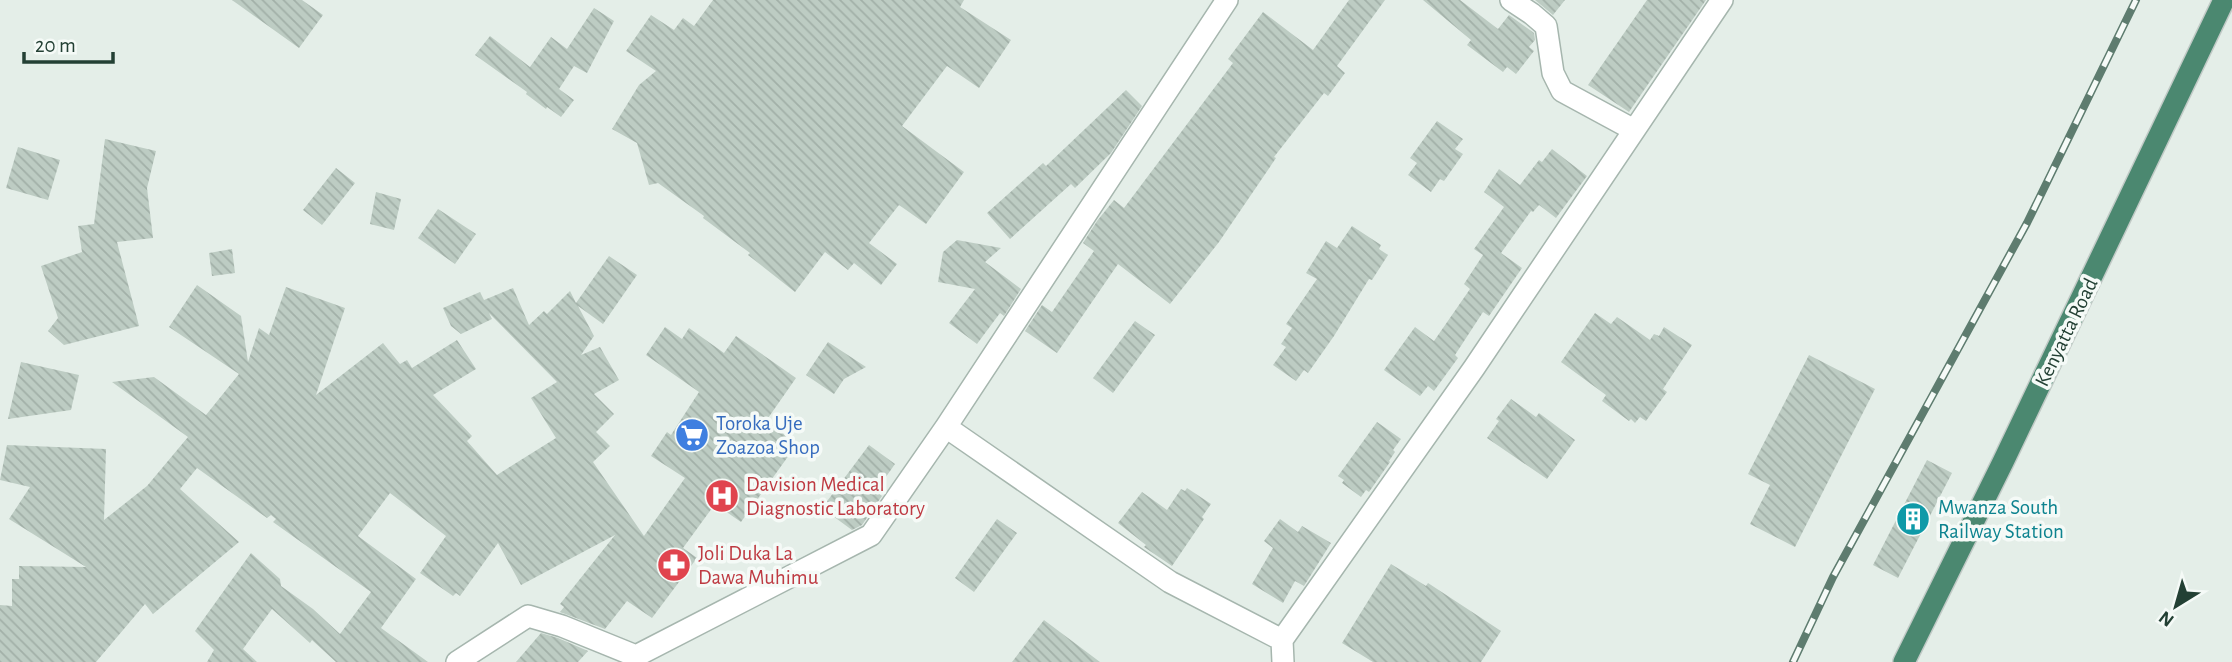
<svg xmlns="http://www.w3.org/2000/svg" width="2232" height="662" font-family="'Alegreya Sans',sans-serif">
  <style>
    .building { fill: url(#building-back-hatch) }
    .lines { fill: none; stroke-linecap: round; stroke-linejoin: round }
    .minor-casing { stroke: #a6b6ae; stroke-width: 24 }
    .trunk-casing { stroke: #c1cac6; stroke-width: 24 }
    .minor { stroke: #fff; stroke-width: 21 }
    .trunk { stroke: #4b8870; stroke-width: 21 }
    .rail-casing { stroke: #5e7c6f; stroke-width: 8 }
    .rail { stroke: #f5faf7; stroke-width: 5; stroke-dasharray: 16; stroke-linecap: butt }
    .labels { text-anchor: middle; stroke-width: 7; stroke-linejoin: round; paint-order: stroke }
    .street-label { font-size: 21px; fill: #234034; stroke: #f5faf7 }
    .shop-label { font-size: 21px; fill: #366cbe; stroke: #f5faf7; text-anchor: start }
    .health-label { font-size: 21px; fill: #be3a42; stroke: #f5faf7; text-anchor: start }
    .culture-label { font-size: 21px; fill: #0d838f; stroke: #f5faf7; text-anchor: start }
  </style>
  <defs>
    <pattern id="building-back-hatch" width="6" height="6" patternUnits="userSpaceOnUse" patternTransform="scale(1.75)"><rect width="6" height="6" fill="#bdccc3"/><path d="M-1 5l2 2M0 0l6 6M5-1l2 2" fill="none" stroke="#a2b0a8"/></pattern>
  </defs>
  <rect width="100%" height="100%" fill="#e4eee8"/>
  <!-- building -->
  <path class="building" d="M232,0H302L323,15L299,48Z
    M713,0H964L960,7L1011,40L979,88L947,66L902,126L964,172L926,224L899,205L869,243L897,264L881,285L854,263L848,270L825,252L795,292L748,255L750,253L703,218L704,216L658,183L649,185L637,143L612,129L639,85L656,71L626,51L651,15L674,30L683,18L694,26Z
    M1349,0H1385L1337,66L1345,73L1328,96L1324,93L1274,157L1276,158L1219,242L1170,304L1118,264L1057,353L1025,331L1042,305L1052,312L1094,251L1083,243L1097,221L1114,200L1124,208L1233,63L1228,59L1263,12L1313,50Z
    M1423,0H1460L1498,29L1509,15L1534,33L1535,40L1529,47L1534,51L1516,74L1507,67L1503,72L1467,45L1471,40Z
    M1535,0H1565L1553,15Z
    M1647,0H1706L1629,112L1588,85Z
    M594,8L614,21L587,73L574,66L559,89L574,100L561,117L547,107L546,109L526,94L527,92L475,55L490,36L530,67L551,37L567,49Z
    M1126,90L1142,106L1111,153L1075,188L1071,184L1010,239L987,213L1043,163L1046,166Z
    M1437,121L1463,139L1455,149L1463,154L1444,181L1440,179L1431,192L1408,175L1417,163L1410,158Z
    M105,139L156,151L147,188L153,238L117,242L139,326L64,345L48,331L58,318L41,266L82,252L78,226L94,224Z
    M18,147L60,160L48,200L6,188Z
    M1552,149L1587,176L1556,218L1539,205L1533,212L1531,211L1501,253L1522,268L1489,316L1483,312L1455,355L1458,358L1434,391L1428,386L1420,396L1384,370L1415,327L1434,341L1470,289L1464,284L1483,255L1474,249L1504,207L1484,192L1499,169L1520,185L1539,160L1542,162Z
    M336,168L355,183L322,225L303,210Z
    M376,192L401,199L394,230L370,224Z
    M438,209L476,234L455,264L418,238Z
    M1352,226L1381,245L1379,249L1388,255L1372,280L1369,279L1334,336L1308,373L1304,370L1296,381L1273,365L1286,347L1281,344L1292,328L1286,324L1317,279L1306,273L1326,241L1337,248Z
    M957,240L1001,248L985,262L1021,289L1004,316L1000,313L977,344L949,323L975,289L938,282L943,252Z
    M232,249L235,273L212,276L209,253Z
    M609,256L637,275L603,324L578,306L594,336L581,355L600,347L619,380L594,394L614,414L596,432L610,446L593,462L644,536L685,478L651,456L667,432L671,435L699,392L646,355L665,327L682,339L689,328L724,353L736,336L796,378L766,421L797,444L741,522L715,504L683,548L697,558L652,618L627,601L605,629L560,612L564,607L560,604L615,535L521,585L498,543L460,596L456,593L453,596L420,573L446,536L390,493L358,536L416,579L381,628L428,662H336L312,640L310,643L272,609L243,649L257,662H207L214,650L195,631L251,553L280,579L281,586L313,609L340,634L371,592L273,522L276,519L271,515L267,518L197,468L180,489L239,542L153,614L145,604L96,662H0V605L12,606V579H19V566L86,567L9,519L30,487L0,480L7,445L106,449L104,520L147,486L188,437L112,382L154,377L206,415L239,374L169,327L197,285L241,316L248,362L259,328L269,335L286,287L345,308L316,395L383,343L400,364L407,360L412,368L457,340L476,369L433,395L472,436L467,441L497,475L556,438L531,398L557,382L489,313L492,319L461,334L451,326L443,308L480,292L484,300L513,288L529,325L544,311L547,314L570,291L576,303Z
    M1595,313L1611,324L1617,317L1650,340L1654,334L1659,336L1664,327L1692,345L1663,389L1667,392L1646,421L1640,417L1635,423L1631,419L1629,421L1602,401L1606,395L1561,362Z
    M1135,321L1155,335L1113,393L1093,378Z
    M828,342L866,367L844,379L834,394L806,375Z
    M1809,355L1875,389L1795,547L1750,524L1770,485L1748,474Z
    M21,362L79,375L71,410L8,419Z
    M1511,399L1536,417L1539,413L1575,440L1547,479L1487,438L1499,421L1496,419Z
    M1377,422L1401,439L1393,450L1395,452L1389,461L1390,462L1369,492L1366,490L1361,497L1342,483L1344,480L1338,476Z
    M869,445L895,464L876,491L882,496L862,525L852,530L822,508Z
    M1927,460L1952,473L1898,578L1873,565Z
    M1187,488L1211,504L1202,517L1204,519L1172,566L1144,547L1146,545L1118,523L1142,492L1167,510L1181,489L1185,491Z
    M997,519L1017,533L974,592L955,578Z
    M1280,519L1298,532L1302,526L1331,543L1304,586L1295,581L1283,603L1252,584L1273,548L1264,541Z
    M1391,564L1426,586L1428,583L1501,631L1481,662H1373L1342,643Z
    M1044,620L1100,662H1012Z
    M541,633L558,638L588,651L578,662H516Z"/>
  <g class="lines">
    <!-- minor casing -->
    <g class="minor-casing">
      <path id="minor" d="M1511,0L1532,14L1546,26L1553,73L1562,91L1634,130
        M946,427L1170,582L1282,640
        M457,662L528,616L562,626L636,656L871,535L946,427L1227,0
        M1283,662L1282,640L1474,368L1722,0"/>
    </g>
    <!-- trunk casing -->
    <g class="trunk-casing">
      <path id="trunk" d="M1904,662L2003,462L2224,0"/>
    </g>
    <!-- minor -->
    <use href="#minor" class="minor"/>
    <!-- trunk -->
    <use href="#trunk" class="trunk"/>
    <!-- rail casing -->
    <g class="rail-casing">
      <path id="rail" d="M1793,662L1833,577L2027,223L2136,0"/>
    </g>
    <!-- rail -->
    <use href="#rail" class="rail"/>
  </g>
  <!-- icons -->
  <defs>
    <g id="supermarket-disc" transform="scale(1.75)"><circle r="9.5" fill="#3f7fe0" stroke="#f5faf7"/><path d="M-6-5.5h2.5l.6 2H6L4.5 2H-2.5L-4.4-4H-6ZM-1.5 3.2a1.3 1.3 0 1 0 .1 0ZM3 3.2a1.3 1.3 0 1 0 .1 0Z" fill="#fff"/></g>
    <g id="hospital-disc" transform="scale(1.75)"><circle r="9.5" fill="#e0444e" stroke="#f5faf7"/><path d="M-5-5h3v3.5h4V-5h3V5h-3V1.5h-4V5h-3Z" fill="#fff"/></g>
    <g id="building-disc" transform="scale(1.75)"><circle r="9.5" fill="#0f9aa8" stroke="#f5faf7"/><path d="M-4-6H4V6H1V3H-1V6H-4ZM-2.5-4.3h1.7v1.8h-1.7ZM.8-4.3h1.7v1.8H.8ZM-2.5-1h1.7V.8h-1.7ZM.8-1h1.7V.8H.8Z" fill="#fff"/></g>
    <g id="pharmacy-disc" transform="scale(1.75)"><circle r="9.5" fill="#e0444e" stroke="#f5faf7"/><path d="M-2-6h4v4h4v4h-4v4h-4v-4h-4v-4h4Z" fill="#fff"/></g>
  </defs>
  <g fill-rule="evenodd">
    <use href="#supermarket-disc" x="692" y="435"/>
    <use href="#hospital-disc" x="722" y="496"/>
    <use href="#building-disc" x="1913" y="519"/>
    <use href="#pharmacy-disc" x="674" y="565"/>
  </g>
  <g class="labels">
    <!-- street labels -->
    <g class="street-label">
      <text transform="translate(2066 332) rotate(-64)" y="7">Kenyatta Road</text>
    </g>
    <!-- shop labels -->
    <g class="shop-label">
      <text x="716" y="430">Toroka Uje<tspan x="716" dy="24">Zoazoa Shop</tspan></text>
    </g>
    <!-- health labels -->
    <g class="health-label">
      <text x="746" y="491">Davision Medical<tspan x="746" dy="24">Diagnostic Laboratory</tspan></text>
      <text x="698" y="560">Joli Duka La<tspan x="698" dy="24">Dawa Muhimu</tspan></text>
    </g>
    <!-- culture labels -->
    <g class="culture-label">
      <text x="1938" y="514">Mwanza South<tspan x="1938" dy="24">Railway Station</tspan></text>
    </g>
  </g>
  <!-- north arrow -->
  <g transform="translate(2176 606) rotate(217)" stroke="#f5faf7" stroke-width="5" paint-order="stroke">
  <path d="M0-5L12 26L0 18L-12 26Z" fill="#234034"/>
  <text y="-10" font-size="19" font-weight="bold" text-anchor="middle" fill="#234034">N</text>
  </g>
  <!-- scale -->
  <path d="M24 52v10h89v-10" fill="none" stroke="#234034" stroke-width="3.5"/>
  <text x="35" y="52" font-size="21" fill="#234034" stroke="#f5faf7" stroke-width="5" paint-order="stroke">20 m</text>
</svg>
